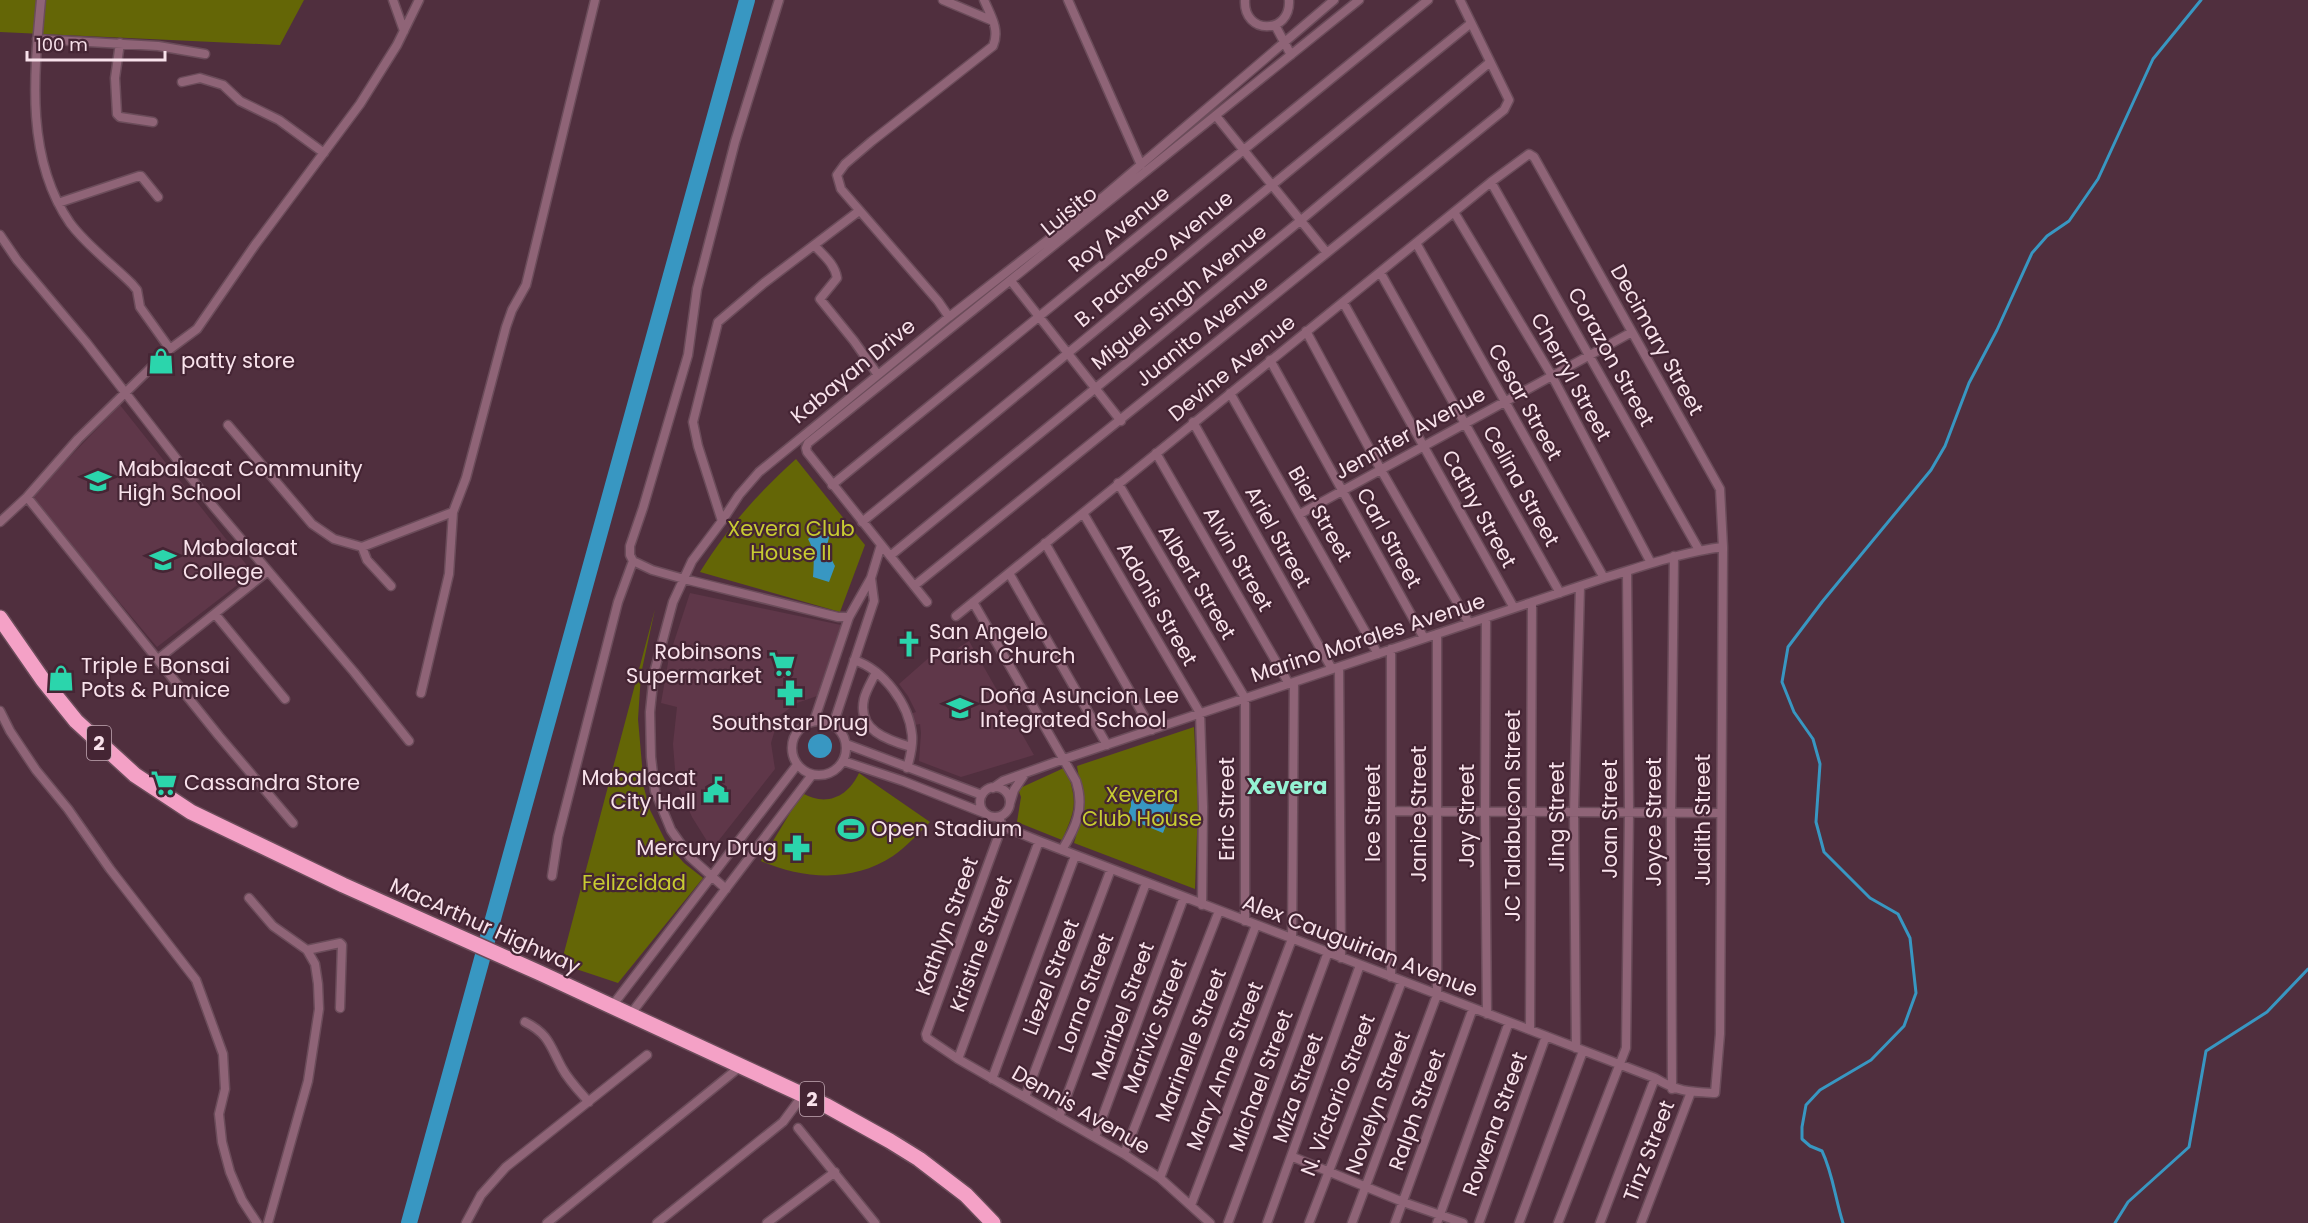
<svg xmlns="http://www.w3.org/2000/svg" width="2308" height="1223" font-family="Poppins,sans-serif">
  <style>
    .built { fill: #5f3749 }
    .green { fill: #646606 }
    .water { fill: #3897c2 }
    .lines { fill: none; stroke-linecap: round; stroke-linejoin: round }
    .stream { stroke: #3897c2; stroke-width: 3 }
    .river { stroke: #3897c2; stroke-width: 16 }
    .street-casing { stroke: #6b4c5a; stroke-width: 11 }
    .highway-casing { stroke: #6b4c5a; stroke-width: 18 }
    .street { stroke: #8f6477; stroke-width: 8 }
    .highway { stroke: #f4a1c6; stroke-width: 15 }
    .labels { text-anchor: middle; stroke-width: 4.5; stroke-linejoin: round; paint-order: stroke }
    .shield { fill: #452534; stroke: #c2a9b4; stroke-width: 1.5 }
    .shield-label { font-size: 20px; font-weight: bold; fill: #f8e2eb }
    .street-label { font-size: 21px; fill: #f8e2eb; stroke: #452534 }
    .poi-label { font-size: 21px; fill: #f8e2eb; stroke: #452534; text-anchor: start }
    .park-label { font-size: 21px; fill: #c7cb32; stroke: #452534 }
    .neighbourhood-label { font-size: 22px; font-weight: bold; fill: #94f2d3; stroke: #452534 }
  </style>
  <rect width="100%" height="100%" fill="#502f3e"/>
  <!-- built -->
  <path class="built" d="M120,405L253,573L157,647L31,497Z
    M690,593L841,625L817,696L797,703L779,716L771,743L775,769L712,849L692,817L676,782L673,744L677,707L661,703L669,657Z
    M969,641L1034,755L961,777L919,761L921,733L920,724L915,725L910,714L916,712L908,696L899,684L932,655L939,660Z"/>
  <!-- green -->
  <path class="green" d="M0,0H304L280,45L0,32Z
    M796,459L865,545L840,612L700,572C729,526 756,495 796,459Z
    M655,609L641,674L638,719L644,788L650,810L667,844L684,863L703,878L618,983L561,964Z
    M1194,727L1198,807L1195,889L1074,843L1084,808L1077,766Z
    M1066,767C1077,802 1077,807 1062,840L1017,822L1021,797L1018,789Z
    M859,773L930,822C918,834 907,846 893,856C852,883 803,879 761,861L802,793C826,807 848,797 859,773Z"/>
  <!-- water -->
  <path class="water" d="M823,527L830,534L826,549L835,566L829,582L813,577C814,563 815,551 808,539Z
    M808 746a12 12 0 1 1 24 0a12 12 0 1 1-24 0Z
    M1154,788L1155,801L1175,802L1163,833L1127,818L1131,806V794Z"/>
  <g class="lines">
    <!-- stream -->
    <path class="stream" d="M1843,1223C1835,1198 1833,1174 1822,1151L1810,1146L1802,1139V1127L1806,1105L1820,1090L1871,1060L1904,1026L1916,993L1910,938L1898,914L1870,898L1824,852L1816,822L1820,764L1813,739L1794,712L1782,682L1788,647L1822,602L1931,470L1945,446L1969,383L1997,330L2032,253L2047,236L2069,221L2098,179L2153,59L2201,0
      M2115,1223L2128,1202L2189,1147L2206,1051L2267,1012L2308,969"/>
    <!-- river -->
    <path class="river" d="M409,1223L747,0"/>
    <!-- street casing -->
    <g class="street-casing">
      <path id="street" d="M41,0C34,74 25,158 70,223C87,246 112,264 132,284L137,290L140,307L170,349
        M393,0L404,31
        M779,0L735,142L697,289L688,355L643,508L630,546V555L633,561L652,570L684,579L838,617H849
        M943,0L993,21
        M1068,0L1141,165
        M1245,0C1243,35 1291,35 1289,0
        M1275,25L1291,55
        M37,39L158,46L205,54
        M120,43L115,78L117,114L120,117L153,122
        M182,82L200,78L223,85L240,101L279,120L324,153
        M1216,116L1327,253
        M1491,182L1699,550
        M58,203L139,176H141L158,197
        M1454,212L1552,376L1651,563
        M0,235L17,260L86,342L213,506L354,672L409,741
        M1416,243L1604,578
        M814,245C823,255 835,264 837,278L820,299L854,341L878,375
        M1380,272L1560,593
        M1011,281L1121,421
        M1343,302L1514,608
        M949,317L938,301L841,189L837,175L845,164L872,141L993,46C1000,30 991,16 984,0
        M1306,331L1381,470L1469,623
        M1270,360L1424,638
        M1230,393L1378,654
        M1193,422L1332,669
        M228,425L312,524L334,539L362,547L453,512
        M1156,453L1289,684
        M1118,483L1245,698V921
        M832,485L1428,0
        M27,497L219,736L293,823
        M1083,513L1200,713L1203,807L1202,905
        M1300,514L1632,332
        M722,521L698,446L693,422L718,322L764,283L859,211
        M0,522L27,497L78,439L170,349L197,329L255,245L360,104L397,45L419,0
        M862,522C1065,357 1266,188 1470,24
        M1045,543L1152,730
        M362,547L367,560L391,586
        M890,556L1300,221L1489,63
        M1009,573L1107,745
        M914,586L1504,110L1509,100L1460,0
        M927,602L807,452L806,448L808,443L1359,0
        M973,602L1076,781C1085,808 1076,827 1062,850
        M215,614L285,699
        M956,616L1491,182L1529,154L1534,157L1720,489L1723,547L1720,1034L1715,1093C1689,1092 1678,1092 1655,1078L1039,841L1002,826L999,817
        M1486,618L1485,812L1487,1014
        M158,659L268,571
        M854,660C884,670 909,704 912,735C913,746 910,758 907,768
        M1339,667L1341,958
        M876,672C872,681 866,690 864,699C857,730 887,740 911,747
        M421,693L449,574L453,512L466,478L506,327L512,310L526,285L595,0
        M0,711L10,731L36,770L68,809L110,869L196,980L223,1054L225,1089L219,1114L222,1142L230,1172L242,1200L257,1223
        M792 748a27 27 0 1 1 54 0a27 27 0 1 1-54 0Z
        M814,721L849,617L871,578L881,545
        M833,725L874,601L871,578
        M846,744L982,795
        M843,761L903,781L984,813
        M980 802a15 15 0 1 1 30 0a15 15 0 1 1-30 0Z
        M993,788L1003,781L1064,759L1604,578C1644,566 1682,552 1723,547
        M1010,803L1014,790L1024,775
        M1391,811L1721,813
        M1002,826L926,1034L927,1038L958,1059L1124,1154L1160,1178L1210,1223
        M552,876L558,837L618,602L633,561
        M726,889L690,857L671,830L655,791L651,757L650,712L654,673L673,602L692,561L722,521L739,495L759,472L949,317L1103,197L1334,0
        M249,898L273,926L307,950L315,964L318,984L319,1009L308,1081L268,1223
        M307,950L340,943L342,945L340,1008
        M1391,977V649
        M612,1006L797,765
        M630,1015L812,775
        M525,1022C549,1034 550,1046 562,1068C569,1081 580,1092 589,1102
        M1530,1030L1532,602
        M1576,1048L1574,812L1580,587
        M958,1059L1039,841
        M992,1079L1075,856
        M1672,1089L1671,813L1674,556
        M1025,1097L1111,869
        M1059,1117L1146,883
        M798,1128L875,1223
        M1095,1137L1184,897
        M1124,1154L1219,911
        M1293,1157L1403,1202L1463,1223
        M1160,1178L1256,925
        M1191,1205L1292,939L1294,682
        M466,1223L481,1195L506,1167L647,1055
        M547,1223L741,1066
        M657,1223L783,1122L803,1095
        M767,1223L835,1172
        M1228,1223L1328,952
        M1267,1223L1360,965
        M1309,1223L1402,981
        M1352,1223L1437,995V634
        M1395,1223L1473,1008
        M1437,1223L1509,1022
        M1479,1223L1546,1036
        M1519,1223L1583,1051
        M1558,1223L1626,1048L1629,812L1627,571
        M1600,1223L1655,1078
        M1641,1223L1691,1092"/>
    </g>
    <!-- highway casing -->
    <g class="highway-casing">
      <path id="highway" d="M0,618L43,680L76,721L135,775L191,812L343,885L540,973L827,1106L890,1141L919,1159L966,1195L993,1223"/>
    </g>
    <!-- street -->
    <use href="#street" class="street"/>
    <!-- highway -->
    <use href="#highway" class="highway"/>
  </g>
  <!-- icons -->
  <defs>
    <g id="shop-bare" transform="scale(2.07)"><path d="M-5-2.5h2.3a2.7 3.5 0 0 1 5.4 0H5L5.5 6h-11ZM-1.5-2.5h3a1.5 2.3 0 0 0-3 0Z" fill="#2bd5ac" stroke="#452534" stroke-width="2.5" paint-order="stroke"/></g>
    <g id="school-bare" transform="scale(2.07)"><path d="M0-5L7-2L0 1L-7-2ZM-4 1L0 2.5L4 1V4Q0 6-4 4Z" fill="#2bd5ac" stroke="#452534" stroke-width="2.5" paint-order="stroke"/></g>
    <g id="university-bare" transform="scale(2.07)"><path d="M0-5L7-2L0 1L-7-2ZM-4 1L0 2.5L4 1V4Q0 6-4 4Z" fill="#2bd5ac" stroke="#452534" stroke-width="2.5" paint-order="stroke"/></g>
    <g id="church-bare" transform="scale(2.07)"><path d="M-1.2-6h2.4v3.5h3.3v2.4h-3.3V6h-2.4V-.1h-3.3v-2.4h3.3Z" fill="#2bd5ac" stroke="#452534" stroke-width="2.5" paint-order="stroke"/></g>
    <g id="supermarket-bare" transform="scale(2.07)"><path d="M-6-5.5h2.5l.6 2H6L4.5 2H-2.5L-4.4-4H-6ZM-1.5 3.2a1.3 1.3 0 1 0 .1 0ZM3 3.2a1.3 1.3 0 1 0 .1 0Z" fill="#2bd5ac" stroke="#452534" stroke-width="2.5" paint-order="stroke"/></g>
    <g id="pharmacy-bare" transform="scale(2.07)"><path d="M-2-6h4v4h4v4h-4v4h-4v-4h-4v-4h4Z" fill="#2bd5ac" stroke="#452534" stroke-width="2.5" paint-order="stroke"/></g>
    <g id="civic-bare" transform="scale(2.07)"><path d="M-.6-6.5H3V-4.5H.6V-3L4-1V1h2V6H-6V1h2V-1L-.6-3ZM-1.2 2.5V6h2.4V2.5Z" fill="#2bd5ac" stroke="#452534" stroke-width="2.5" paint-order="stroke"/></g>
    <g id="stadium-bare" transform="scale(2.07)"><path d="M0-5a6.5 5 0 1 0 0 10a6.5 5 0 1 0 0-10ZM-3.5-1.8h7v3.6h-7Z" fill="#2bd5ac" stroke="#452534" stroke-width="2.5" paint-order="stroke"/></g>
  </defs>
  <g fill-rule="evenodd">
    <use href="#shop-bare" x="161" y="361"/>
    <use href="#school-bare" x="98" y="481"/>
    <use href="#university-bare" x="163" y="560"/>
    <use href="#church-bare" x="909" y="644"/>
    <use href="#supermarket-bare" x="782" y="664"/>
    <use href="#shop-bare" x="61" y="678"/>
    <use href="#pharmacy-bare" x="790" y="693"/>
    <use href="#school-bare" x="960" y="708"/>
    <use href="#supermarket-bare" x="164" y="783"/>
    <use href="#civic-bare" x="716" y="790"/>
    <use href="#stadium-bare" x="851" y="829"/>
    <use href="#pharmacy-bare" x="797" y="848"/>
  </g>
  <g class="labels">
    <!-- shield labels -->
    <g class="shield">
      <rect x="87" y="726" width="24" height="34" rx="4.5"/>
      <rect x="800" y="1082" width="24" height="34" rx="4.5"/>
    </g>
    <g class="shield-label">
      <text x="99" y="750">2</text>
      <text x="812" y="1106">2</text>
    </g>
    <!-- street labels -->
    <g class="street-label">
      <text transform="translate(1069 211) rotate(-39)" y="7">Luisito</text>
      <text transform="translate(1119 229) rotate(-39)" y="7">Roy Avenue</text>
      <text transform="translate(1154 259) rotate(-40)" y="7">B. Pacheco Avenue</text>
      <text transform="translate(1179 297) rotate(-39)" y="7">Miguel Singh Avenue</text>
      <text transform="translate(1202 331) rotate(-39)" y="7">Juanito Avenue</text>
      <text transform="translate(1657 340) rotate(61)" y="7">Decimary Street</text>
      <text transform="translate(1611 357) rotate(61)" y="7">Corazon Street</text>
      <text transform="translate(1232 368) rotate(-39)" y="7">Devine Avenue</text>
      <text transform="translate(853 371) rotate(-39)" y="7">Kabayan Drive</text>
      <text transform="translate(1571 377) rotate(61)" y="7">Cherryl Street</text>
      <text transform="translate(1525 402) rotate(61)" y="7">Cesar Street</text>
      <text transform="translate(1410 433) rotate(-29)" y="7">Jennifer Avenue</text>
      <text transform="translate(1521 486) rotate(61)" y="7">Celina Street</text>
      <text transform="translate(1479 509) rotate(61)" y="7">Cathy Street</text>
      <text transform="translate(1320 514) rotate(60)" y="7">Bier Street</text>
      <text transform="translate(1278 537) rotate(61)" y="7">Ariel Street</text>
      <text transform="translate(1389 538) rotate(61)" y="7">Carl Street</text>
      <text transform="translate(1238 559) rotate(60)" y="7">Alvin Street</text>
      <text transform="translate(1197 582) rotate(59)" y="7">Albert Street</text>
      <text transform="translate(1157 604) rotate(60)" y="7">Adonis Street</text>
      <text transform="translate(1368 638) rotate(-18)" y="7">Marino Morales Avenue</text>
      <text transform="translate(1227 809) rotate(-90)" y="7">Eric Street</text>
      <text transform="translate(1373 813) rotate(-90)" y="7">Ice Street</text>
      <text transform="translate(1419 814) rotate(-90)" y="7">Janice Street</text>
      <text transform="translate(1467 816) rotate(-90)" y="7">Jay Street</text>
      <text transform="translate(1513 816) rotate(-90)" y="7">JC Talabucon Street</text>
      <text transform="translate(1557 817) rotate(-90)" y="7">Jing Street</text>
      <text transform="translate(1610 819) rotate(-90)" y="7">Joan Street</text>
      <text transform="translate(1703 820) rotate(-90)" y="7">Judith Street</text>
      <text transform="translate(1654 822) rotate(-90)" y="7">Joyce Street</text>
      <text transform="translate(485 926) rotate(24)" y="7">MacArthur Highway</text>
      <text transform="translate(947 926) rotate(-70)" y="7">Kathlyn Street</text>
      <text transform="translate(981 944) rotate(-70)" y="7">Kristine Street</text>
      <text transform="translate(1360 946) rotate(21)" y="7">Alex Cauguirian Avenue</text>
      <text transform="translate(1051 977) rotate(-69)" y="7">Liezel Street</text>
      <text transform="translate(1086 993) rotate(-70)" y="7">Lorna Street</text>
      <text transform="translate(1123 1011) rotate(-70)" y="7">Maribel Street</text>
      <text transform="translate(1155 1026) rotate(-69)" y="7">Marivic Street</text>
      <text transform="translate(1191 1045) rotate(-69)" y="7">Marinelle Street</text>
      <text transform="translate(1225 1066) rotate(-69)" y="7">Mary Anne Street</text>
      <text transform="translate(1261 1081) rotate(-70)" y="7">Michael Street</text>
      <text transform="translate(1298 1088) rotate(-71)" y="7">Miza Street</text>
      <text transform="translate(1338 1095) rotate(-69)" y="7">N. Victorio Street</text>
      <text transform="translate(1378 1103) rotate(-70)" y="7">Novelyn Street</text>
      <text transform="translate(1081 1110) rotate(30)" y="7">Dennis Avenue</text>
      <text transform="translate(1417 1110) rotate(-70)" y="7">Ralph Street</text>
      <text transform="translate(1495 1124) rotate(-70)" y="7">Rowena Street</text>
      <text transform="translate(1649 1151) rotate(-69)" y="7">Tinz Street</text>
    </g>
    <!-- poi labels -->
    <g class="poi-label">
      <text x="181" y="368">patty store</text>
      <text x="118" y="476">Mabalacat Community<tspan x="118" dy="24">High School</tspan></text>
      <text x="183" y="555">Mabalacat<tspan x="183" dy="24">College</tspan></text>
      <text x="929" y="639">San Angelo<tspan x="929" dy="24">Parish Church</tspan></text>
      <text x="762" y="659" text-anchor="end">Robinsons<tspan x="762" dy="24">Supermarket</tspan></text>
      <text x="81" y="673">Triple E Bonsai<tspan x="81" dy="24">Pots &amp; Pumice</tspan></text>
      <text x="980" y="703">Doña Asuncion Lee<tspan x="980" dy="24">Integrated School</tspan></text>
      <text x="790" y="730" text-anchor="middle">Southstar Drug</text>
      <text x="696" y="785" text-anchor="end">Mabalacat<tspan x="696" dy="24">City Hall</tspan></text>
      <text x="184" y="790">Cassandra Store</text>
      <text x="871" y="836">Open Stadium</text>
      <text x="777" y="855" text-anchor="end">Mercury Drug</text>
    </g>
    <!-- park labels -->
    <g class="park-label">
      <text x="791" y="536">Xevera Club<tspan x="791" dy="24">House II</tspan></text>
      <text x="1142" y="802">Xevera<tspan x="1142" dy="24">Club House</tspan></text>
      <text x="634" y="890">Felizcidad</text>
    </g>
    <!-- neighbourhood labels -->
    <g class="neighbourhood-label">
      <text x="1287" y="794">Xevera</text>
    </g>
  </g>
  <!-- scale -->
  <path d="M27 51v9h138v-9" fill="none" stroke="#f8e2eb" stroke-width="3"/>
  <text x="36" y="51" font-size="18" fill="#f8e2eb" stroke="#452534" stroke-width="4.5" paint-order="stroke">100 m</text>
</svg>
